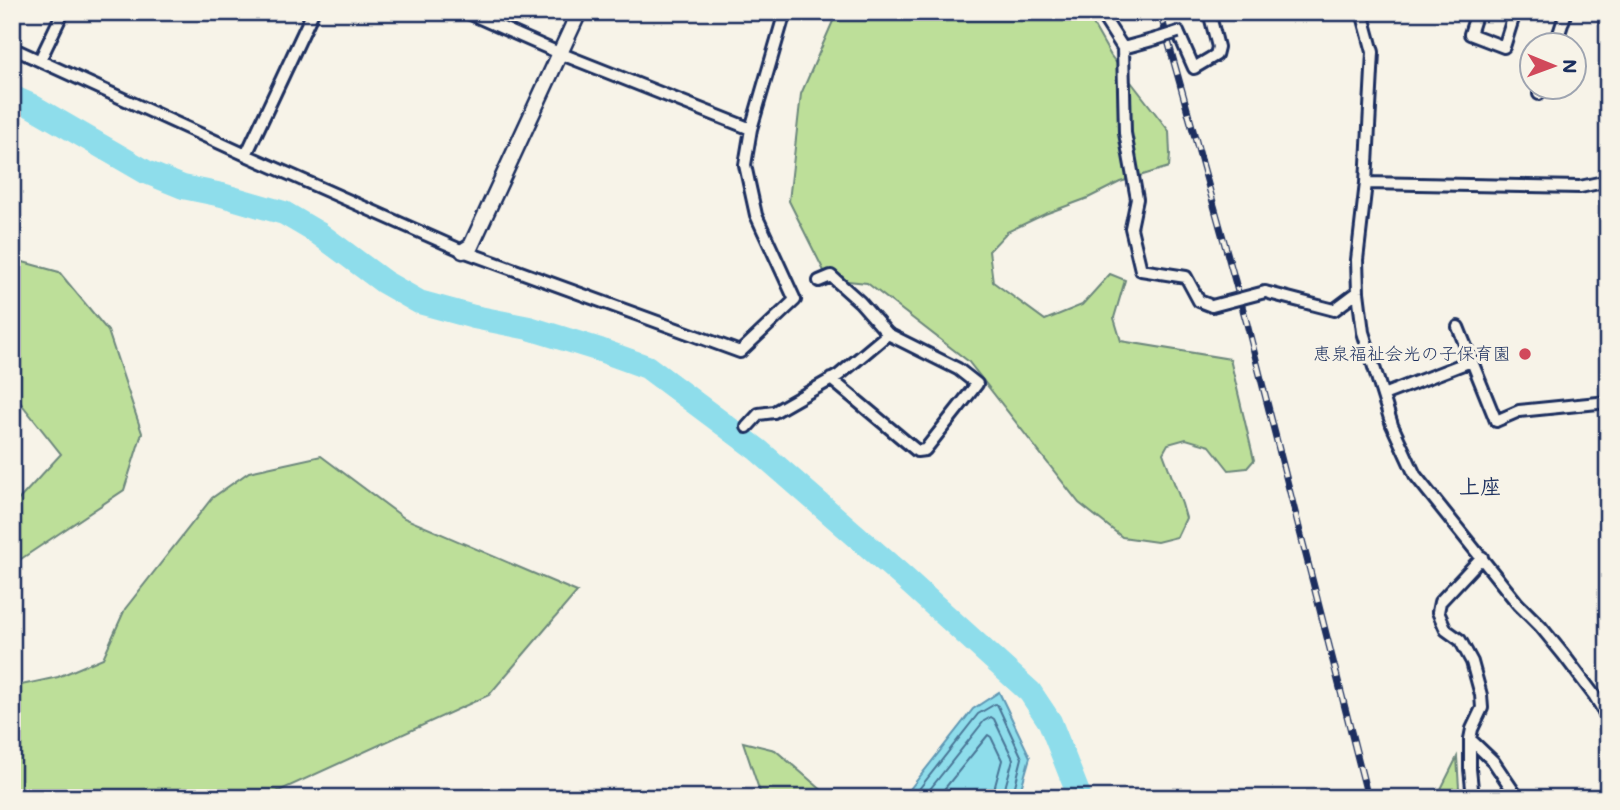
<svg xmlns="http://www.w3.org/2000/svg" width="1620" height="810" font-family="Mali,'Klee One',sans-serif">
  <style>
    .green { fill: #bddf99; stroke: #6c877c; stroke-width: 2 }
    .water { fill: #8eddeb; stroke: #6097b3; stroke-width: 2 }
    .lines { fill: none; stroke-linecap: round; stroke-linejoin: round }
    .shore { stroke: #497596; stroke-width: 2 }
    .river { stroke: #8eddeb; stroke-width: 24 }
    .minor-casing { stroke: #1b2f5e; stroke-width: 16 }
    .tertiary-casing { stroke: #1b2f5e; stroke-width: 19 }
    .minor { stroke: #f7f3e8; stroke-width: 10 }
    .tertiary { stroke: #f7f3e8; stroke-width: 14 }
    .rail-casing { stroke: #1b2f5e; stroke-width: 7 }
    .rail { stroke: #f7f3e8; stroke-width: 4.5; stroke-dasharray: 13; stroke-linecap: butt }
    .minor-bridge-casing { stroke: #1b2f5e; stroke-width: 16; stroke-linecap: butt }
    .minor-bridge { stroke: #f7f3e8; stroke-width: 10 }
    .poi-dot { fill: #d1495b; stroke: #f7f3e8; stroke-width: 2.5 }
    .labels { text-anchor: middle; stroke-width: 6; stroke-linejoin: round; paint-order: stroke }
    .poi-label { font-size: 18px; fill: #1b2f5e; stroke: #f7f3e8; text-anchor: end }
    .quarter-label { font-size: 21px; font-weight: bold; fill: #1b2f5e; stroke: #f7f3e8 }
  </style>
  <rect width="100%" height="100%" fill="#f7f3e8"/>
  <filter id="ink" filterUnits="userSpaceOnUse"><feTurbulence type="fractalNoise" baseFrequency=".0143" numOctaves="2"/><feDisplacementMap in="SourceGraphic" scale="14" xChannelSelector="R" yChannelSelector="G"/><feConvolveMatrix kernelMatrix="1 2 1 2 8 2 1 2 1" color-interpolation-filters="sRGB"/></filter>
  <g filter="url(#ink)">
    <!-- green -->
    <path class="green" d="M837,12H1086L1111,56L1169,131L1170,154L1169,167L1120,182L1088,198L1045,214L1007,232L989,251L993,282L1045,320L1082,305L1110,274L1125,280L1114,318L1121,341L1230,359L1254,460L1247,468L1229,470L1210,446L1186,439L1168,444L1163,453L1182,504L1186,518L1177,537L1157,542L1122,537L1079,503L968,361L867,283L828,279L789,201L801,94Z
      M12,259L59,272L108,331L142,433L124,490L12,565V507L61,454L12,392Z
      M321,456L404,518L577,592L489,695L272,794L269,798H12V687L58,677L103,658L125,609L212,498L249,472Z
      M743,742L775,750L831,798H762Z
      M1457,757L1459,788L1451,798H1432L1441,789Z"/>
    <!-- water -->
    <path class="water" d="M999,692L1030,757L1020,792L1022,798H903L973,709Z"/>
    <g class="lines">
      <!-- shore -->
      <path class="shore" d="M912,798L978,714L995,704L998,706L1022,758L1014,790L1015,798
        M923,798L984,721L991,717L994,719L1013,759L1005,788L1006,798
        M937,798L988,735L991,737L1002,760L995,786V798"/>
      <!-- river -->
      <path class="river" d="M12,97L30,105L146,172L183,187L222,195L284,213L318,233L384,282L419,302L474,317L529,328L600,350L647,367L758,450L901,575L1030,692L1050,722L1080,798"/>
      <!-- minor casing -->
      <g class="minor-casing">
        <path id="minor" d="M466,12L559,53L751,129
          M1100,12L1123,48L1125,133L1137,199L1131,228L1141,270L1186,277L1199,301L1212,306
          M1362,12L1373,52L1366,183L1357,260L1358,292L1363,332L1392,425L1415,475L1518,604L1541,627L1563,654L1594,695L1608,718
          M1477,12L1470,34L1504,47L1515,12
          M1178,32L1194,68L1216,55L1218,47L1209,12
          M1555,46L1566,12
          M12,48L246,155L463,251L740,352L795,300L756,215L745,165L751,129L785,12
          M1123,48L1156,39
          M40,60L63,12
          M1539,94L1541,88
          M246,155L313,12
          M1366,183L1580,187L1608,181
          M819,281L831,276L860,302L888,334L958,369L977,384L925,450L917,451L831,379
          M1265,292L1334,310L1358,292
          M1458,327L1496,421L1519,411L1608,402
          M1383,395L1471,361
          M747,427L759,414L774,412L839,375L888,334
          M1470,739L1493,761L1518,798
          M1473,798L1470,769V739L1472,729L1482,708L1481,695L1472,662L1460,640L1446,630L1438,612L1440,602L1482,557"/>
      </g>
      <!-- tertiary casing -->
      <g class="tertiary-casing">
        <path id="tertiary" d="M463,251L471,246L579,12"/>
      </g>
      <!-- minor -->
      <use href="#minor" class="minor"/>
      <!-- tertiary -->
      <use href="#tertiary" class="tertiary"/>
      <!-- rail casing -->
      <g class="rail-casing">
        <path id="rail" d="M1160,12L1247,324L1368,798"/>
      </g>
      <!-- rail -->
      <use href="#rail" class="rail"/>
      <!-- minor-bridge casing -->
      <g class="minor-bridge-casing">
        <path id="minor-bridge" d="M1156,39L1178,32
          M1212,306L1265,292"/>
      </g>
      <!-- minor-bridge -->
      <use href="#minor-bridge" class="minor-bridge"/>
    </g>
  </g>
  <!-- markers -->
  <circle class="poi-dot" cx="1525" cy="354" r="7"/>
  <g class="labels">
    <!-- poi labels -->
    <g class="poi-label">
      <text x="1511" y="360">恵泉福祉会光の子保育園</text>
    </g>
    <!-- quarter labels -->
    <g class="quarter-label">
      <text x="1480" y="494">上座</text>
    </g>
  </g>
  <!-- margin -->
  <rect width="1620" height="810" fill="none" stroke="#f7f3e8" stroke-width="42"/>
  <rect x="21" y="21" width="1578" height="768" fill="none" stroke="#1b2f5e" stroke-width="2.5" filter="url(#ink)"/>
  <!-- north arrow -->
  <g transform="translate(1553 66) rotate(91)"><circle r="33" fill="#f7f3e8" stroke="#9fa5b1" stroke-width="2"/>
  <path d="M0-5L12 26L0 18L-12 26Z" fill="#d1495b"/>
  <text y="-10" font-size="19" font-weight="bold" text-anchor="middle" fill="#1b2f5e">N</text>
  </g>
</svg>
